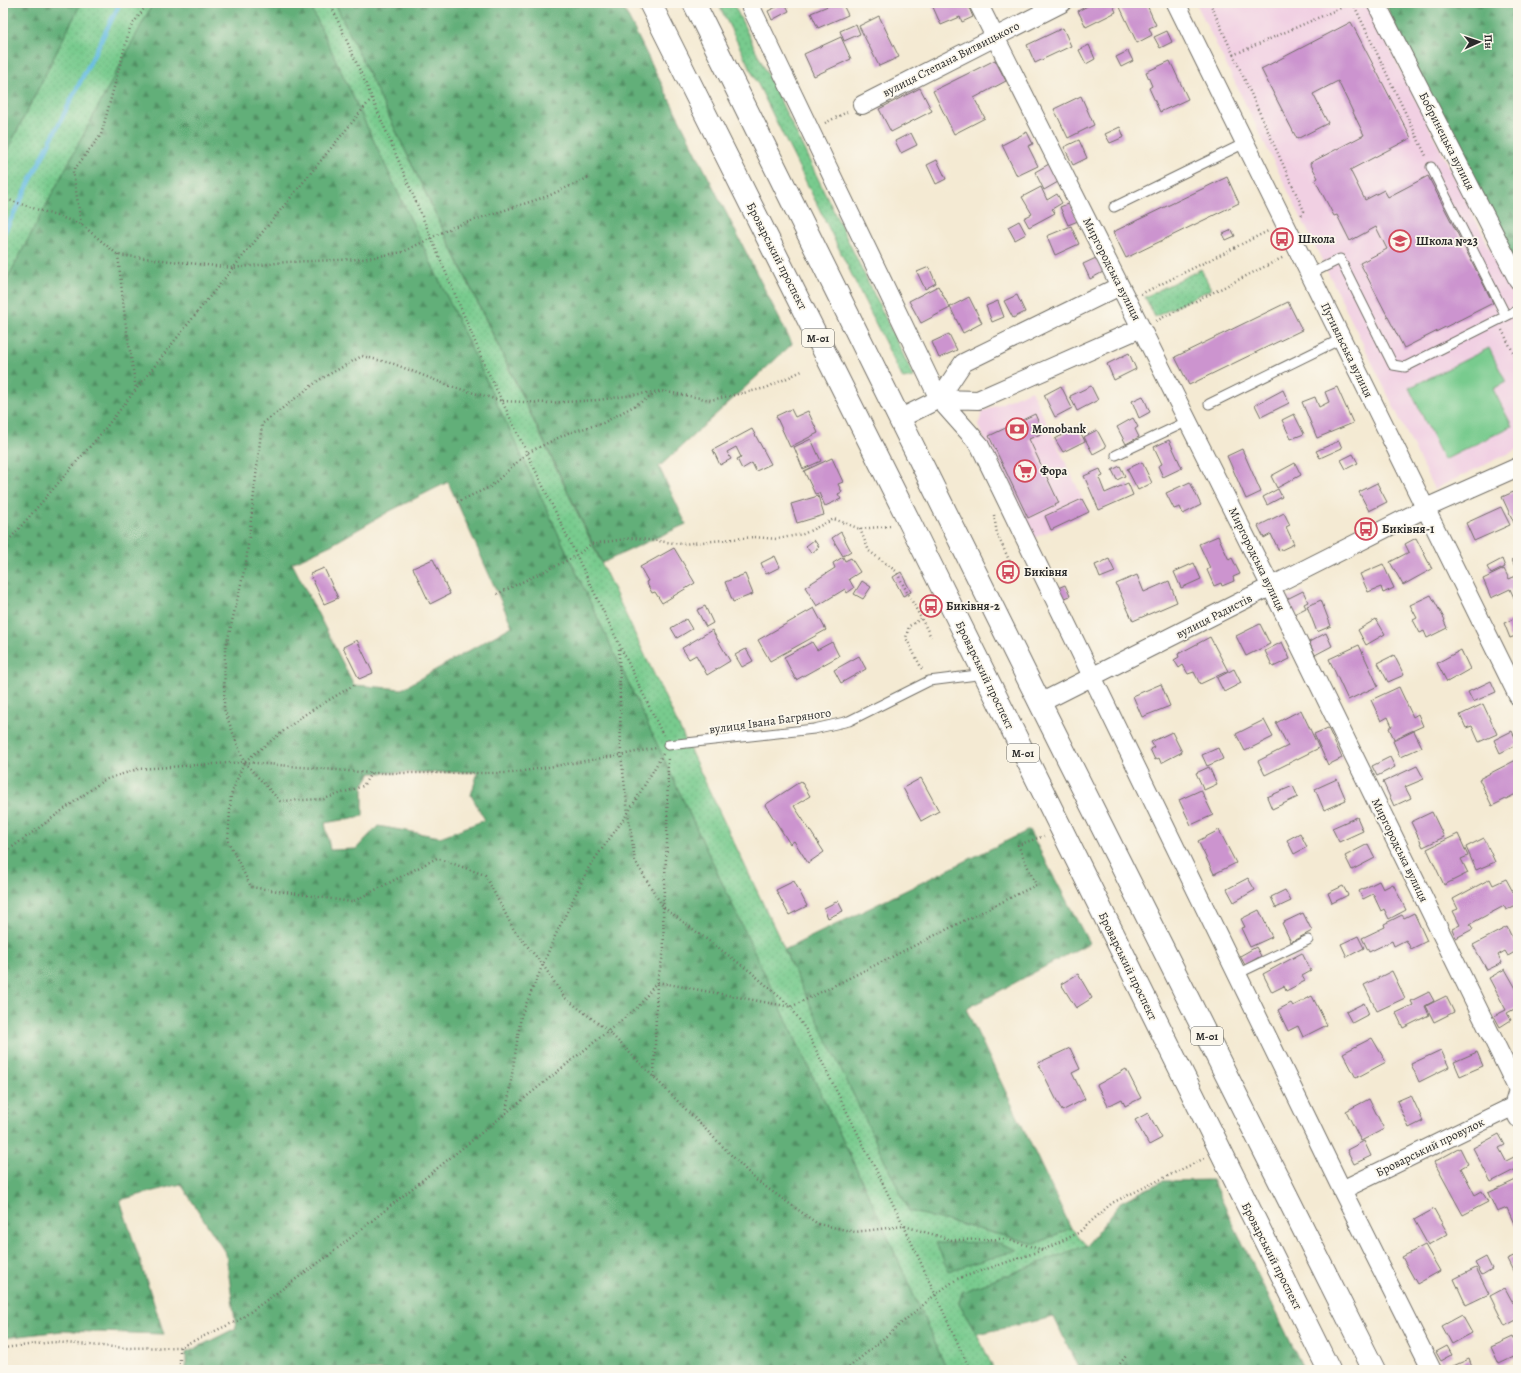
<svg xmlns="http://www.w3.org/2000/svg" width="1521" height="1373" font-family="Alegreya,serif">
	<defs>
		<pattern id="green-dots" width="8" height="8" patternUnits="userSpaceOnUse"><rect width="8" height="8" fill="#78cb8e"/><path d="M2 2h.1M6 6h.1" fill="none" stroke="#68ae7b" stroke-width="1.8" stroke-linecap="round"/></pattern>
		<pattern id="forest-firs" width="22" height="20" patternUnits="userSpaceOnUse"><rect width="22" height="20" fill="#62af79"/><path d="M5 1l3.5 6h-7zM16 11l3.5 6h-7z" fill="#518f63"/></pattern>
	</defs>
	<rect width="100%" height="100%" fill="#fbf7ec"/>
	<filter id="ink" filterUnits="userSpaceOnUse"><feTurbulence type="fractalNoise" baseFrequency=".025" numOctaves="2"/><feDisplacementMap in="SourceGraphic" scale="8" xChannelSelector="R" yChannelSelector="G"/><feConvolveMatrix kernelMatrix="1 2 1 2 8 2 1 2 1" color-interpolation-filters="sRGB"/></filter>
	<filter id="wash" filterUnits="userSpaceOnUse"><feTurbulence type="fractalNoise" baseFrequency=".012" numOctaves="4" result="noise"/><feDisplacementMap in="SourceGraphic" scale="16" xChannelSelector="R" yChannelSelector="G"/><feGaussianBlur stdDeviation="0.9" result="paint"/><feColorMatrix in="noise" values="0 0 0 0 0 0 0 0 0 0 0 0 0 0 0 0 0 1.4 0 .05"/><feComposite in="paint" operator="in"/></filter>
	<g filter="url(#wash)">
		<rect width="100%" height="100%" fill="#f4ead3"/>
		<path fill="#f1d0e3" d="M1196 3H1367L1518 304V449L1434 489Z
			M1031 390 1089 512 1032 539 978 426 982 412Z"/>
		<path fill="url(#green-dots)" stroke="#527b5c" d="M81 3H153L3 287V159Z
			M309 3H335L909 1211 1035 1244 1071 1228 1087 1245 962 1292 959 1303 977 1334 994 1370H947L877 1213Z
			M718 3H733L914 377 903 379Z
			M1201 269 1211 289 1155 317 1145 297Z"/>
		<path fill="url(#forest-firs)" stroke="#466d52" fill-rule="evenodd" d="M3 3H81L3 159Z
			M153 3H309L877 1213 947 1370H186V1353L236 1328 226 1254 181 1184 120 1200 164 1334 62 1331 3 1338V287ZM448 482 512 626 402 689 354 685 292 563 331 545 390 511ZM478 772 471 795 485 820 440 837 378 826 356 849 330 850 325 823 363 816V786L371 773Z
			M335 3H621L792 344 659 467 686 524 602 563Z
			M1386 3H1518V270L1390 16Z
			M1029 830 1089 943 966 1009 1071 1228 1035 1244 909 1211 784 950Z
			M1212 1180 1304 1370H1079L1054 1317 977 1334 959 1303 962 1292 1087 1245 1122 1201 1163 1181Z
			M996 1242 1018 1250 948 1271 936 1243Z"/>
		<path fill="#78cb8e" stroke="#527b5c" d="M1489 348 1506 382 1493 389 1512 426 1444 460 1409 388Z"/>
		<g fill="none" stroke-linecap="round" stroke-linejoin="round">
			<path stroke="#65bce2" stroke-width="4.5" d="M3 235 120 3"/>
		</g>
		<g id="blocks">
			<path fill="#cc94cf" d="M785 3 789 11 772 20 768 11Z
				M835 3H842L848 15 818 28 811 13Z
				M936 3H967L973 17 962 22 960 17 941 25 932 5Z
				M1093 3H1112L1116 12 1086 27 1078 11Z
				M1118 3H1146L1156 25 1149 28 1152 35 1137 43Z
				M879 16 899 57 879 66 859 26Z
				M1351 22 1411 138 1350 170 1365 200 1384 190 1388 197 1428 176 1493 303 1404 348 1360 263 1387 249 1376 227 1350 241 1337 215 1334 216 1315 180 1318 178 1310 163 1364 135 1338 81 1313 94 1328 123 1297 139 1261 69Z
				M856 24 860 34 844 41 840 31Z
				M1063 28 1071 46 1035 63 1027 45Z
				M1167 31 1172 42 1160 48 1154 37Z
				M841 37 851 59 814 76 804 54Z
				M1089 45 1095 59 1086 64 1079 50Z
				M1128 51 1133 61 1121 67 1116 57Z
				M995 60 1006 81 974 98 985 118 954 134 933 91Z
				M1170 61 1188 99 1160 112 1149 88 1152 86 1146 72Z
				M920 88 932 111 891 132 879 109Z
				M1081 96 1094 125 1068 138 1054 109Z
				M1120 127 1124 137 1110 143 1105 134Z
				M1027 132 1033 144 1028 146 1038 166 1017 176 1002 145Z
				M911 133 917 145 901 153 895 141Z
				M1079 140 1087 158 1073 165 1064 147Z
				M937 160 946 179 936 184 927 165Z
				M1049 164 1058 182 1044 190 1035 172Z
				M1227 177 1239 203 1126 258 1113 232Z
				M1041 187 1047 200 1057 194 1062 203 1052 209 1055 213 1029 227 1024 218 1032 214 1022 197Z
				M1070 203 1078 221 1068 225 1060 207Z
				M1019 221 1026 234 1015 240 1008 227Z
				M1071 226 1079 244 1055 255 1047 236Z
				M1232 230 1235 236 1226 240 1223 234Z
				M1096 258 1103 272 1090 279 1083 264Z
				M929 267 936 283 925 289 917 272Z
				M938 286 950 308 921 323 909 301Z
				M1017 295 1025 312 1013 318 1004 301Z
				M969 297 982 323 963 333 950 307Z
				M998 301 1004 317 992 322 986 306Z
				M1288 302 1302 330 1189 385 1175 357Z
				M949 334 957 350 939 358 932 342Z
				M1129 353 1136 369 1114 380 1107 364Z
				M1061 386 1072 408 1055 417 1044 395Z
				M1091 386 1098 400 1077 411 1070 396Z
				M1337 387 1353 423 1317 438 1302 402 1315 397 1319 407 1329 402 1325 392Z
				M1283 390 1289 403 1261 417 1255 405Z
				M1143 396 1150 412 1139 418 1132 401Z
				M791 409 795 417 808 411 818 433 790 447 776 416Z
				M1035 414 1043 433 1029 439 1059 503 1028 518 989 436Z
				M1294 414 1304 434 1291 439 1282 420Z
				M1133 418 1138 427 1135 429 1139 437 1126 444 1117 427Z
				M1077 427 1085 441 1063 452 1055 439Z
				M752 429 771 464 756 471 752 463 742 469 737 459 741 457 736 447 727 452 731 459 720 465 713 450Z
				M1097 430 1106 447 1093 454 1084 437Z
				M811 439 821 461 803 469 794 447Z
				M1169 440 1182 468 1163 477 1158 466 1162 464 1154 447Z
				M1339 441 1342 448 1320 458 1316 451Z
				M1242 449 1261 492 1246 499 1227 456Z
				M1353 454 1358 463 1346 469 1341 460Z
				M832 458 843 482 838 484 842 492 838 494 841 499 825 506 819 493 815 494 804 471Z
				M1142 462 1152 483 1138 490 1127 469Z
				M1295 463 1301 475 1277 488 1271 476Z
				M1120 466 1125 476 1117 480 1112 470Z
				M1100 469 1103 476 1099 478 1105 493 1128 483 1133 495 1099 510 1084 476Z
				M1190 482 1201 505 1183 514 1180 507 1174 509 1166 493Z
				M1377 483 1387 502 1369 511 1359 492Z
				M1278 489 1282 497 1267 505 1263 497Z
				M1518 490V524L1515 525 1502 497Z
				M818 496 824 515 797 523 791 504Z
				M1082 499 1089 512 1051 530 1045 516Z
				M1501 507 1510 525 1474 541 1466 523Z
				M1284 513 1290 525 1286 527 1294 544 1279 551 1271 534 1264 538 1258 526Z
				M841 532 851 551 843 556 832 538Z
				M1218 536 1229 560 1232 558 1240 574 1233 577 1234 581 1222 586 1221 583 1214 586 1207 570 1210 568 1199 544Z
				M1416 538 1432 569 1403 585 1390 562 1409 552 1405 544Z
				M814 540 819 547 812 553 806 546Z
				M674 548 695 583 662 603 655 592 652 593 646 582 648 581 640 567Z
				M775 556 780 567 766 574 761 563Z
				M843 557 845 561 851 558 860 572 849 579 854 588 847 593 845 589 817 606 805 587 835 568 833 563Z
				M1518 557V574L1512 560Z
				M433 559 450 594 430 604 413 568Z
				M1109 559 1115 572 1100 578 1095 565Z
				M1502 559 1505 567 1491 574 1487 567Z
				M1194 563 1201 579 1181 588 1174 572Z
				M1383 564 1394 588 1383 593 1381 587 1368 592 1360 574Z
				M324 568 338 598 324 604 310 574Z
				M1504 569 1509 579 1516 576 1518 580V601L1516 602 1510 589 1491 598 1483 579Z
				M901 572 911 592 903 596 893 577Z
				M745 574 753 594 733 602 725 582Z
				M1137 575 1144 592 1169 581 1177 602 1133 621 1116 584Z
				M862 581 871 587 863 599 854 594Z
				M1065 585 1070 596 1063 599 1058 588Z
				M1303 591 1308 602 1304 604 1306 608 1294 614 1287 599Z
				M1431 595 1445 620 1444 621 1447 628 1427 638 1424 631 1420 633 1413 620 1417 618 1410 605Z
				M1321 600 1331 626 1317 632 1307 606Z
				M705 606 713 623 706 627 697 610Z
				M814 608 826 630 770 661 758 640Z
				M1518 617V635L1510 638 1504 623Z
				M686 619 692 629 677 638 671 628Z
				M1376 619 1385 634 1366 645 1358 630Z
				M1260 624 1270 644 1246 656 1236 636Z
				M712 630 730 661 707 675 696 655 689 659 682 648Z
				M1326 633 1332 646 1315 655 1309 642Z
				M1210 637 1228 671 1200 684 1194 672 1188 674 1183 665 1179 668 1174 660 1179 657 1178 654Z
				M357 640 373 673 359 679 343 647Z
				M812 642 817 650 832 642 839 656 796 680 784 657Z
				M1282 642 1290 659 1273 667 1265 651Z
				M1359 645 1378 686 1348 700 1329 659Z
				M746 649 753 661 742 667 735 655Z
				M1461 650 1470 669 1447 682 1437 663Z
				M1394 655 1404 675 1388 682 1378 663Z
				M859 656 866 669 841 683 834 670Z
				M1234 669 1241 683 1224 692 1217 678Z
				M1491 681 1496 692 1473 702 1468 692Z
				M1161 684 1170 706 1142 717 1133 696Z
				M1399 687 1413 717 1418 714 1423 726 1394 739 1389 728 1392 726 1388 717 1381 721 1371 700Z
				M1483 704 1497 734 1479 742 1472 726 1466 728 1460 715Z
				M1301 710 1319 748 1265 775 1258 761 1288 746 1276 723Z
				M1264 720 1273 737 1245 751 1236 734Z
				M1328 728 1342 758 1328 765 1314 734Z
				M1414 731 1422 747 1400 757 1393 741Z
				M1512 731 1518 744 1500 753 1494 740Z
				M1172 732 1182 752 1161 763 1159 758 1155 760 1150 749 1154 747 1151 742Z
				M1218 748 1223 759 1207 766 1202 755Z
				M1390 757 1395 767 1377 776 1372 766Z
				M1518 759V793L1492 806 1479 779Z
				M1417 766 1424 779 1405 787 1411 798 1394 806 1383 782Z
				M1209 767 1217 784 1204 790 1196 773Z
				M921 778 939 811 921 821 903 788Z
				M1337 779 1346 800 1324 810 1315 789Z
				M801 781 810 796 794 806 824 852 808 863 794 841 790 844 765 805Z
				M1293 786 1298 797 1272 809 1267 797Z
				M1201 790 1213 815 1191 825 1179 800Z
				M1432 812 1444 837 1423 847 1411 822Z
				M1357 817 1363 831 1339 842 1332 828Z
				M1219 830 1236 863 1214 874 1198 841Z
				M1300 833 1307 847 1294 854 1287 840Z
				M1458 834 1468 856 1461 859 1468 873 1444 885 1427 849Z
				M1484 838 1495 862 1476 870 1466 847Z
				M1368 844 1375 858 1352 870 1345 856Z
				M1248 878 1255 890 1234 902 1227 889Z
				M1490 879 1493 885 1506 879 1518 901V904L1506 910 1504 906 1470 924 1473 929 1456 938 1452 929 1460 925 1453 911 1458 909 1453 899Z
				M794 881 807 906 789 915 776 890Z
				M1379 881 1383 889 1393 884 1406 910 1389 919 1384 909 1381 911 1373 894 1363 899 1359 891Z
				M1343 886 1348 895 1332 903 1328 893Z
				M1285 890 1291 901 1276 908 1271 897Z
				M838 901 843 911 828 918 824 908Z
				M1259 910 1272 937 1250 947 1241 928 1245 927 1241 919Z
				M1303 913 1312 931 1291 942 1282 923Z
				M1414 913 1427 941 1411 949 1406 940 1394 946 1392 941 1369 952 1362 938 1385 927 1384 924 1402 915 1404 918Z
				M1507 927 1518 950 1508 956 1505 951 1498 955 1502 963 1487 970 1473 945Z
				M1358 936 1364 948 1347 957 1341 944Z
				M1256 947 1261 956 1245 965 1240 956Z
				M1302 953 1311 971 1302 976 1305 981 1286 991 1284 986 1272 992 1263 974Z
				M1505 969 1518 992V1007L1507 1013 1511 1020 1500 1027 1494 1016 1506 1010 1489 978Z
				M1392 971 1405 998 1377 1011 1364 985Z
				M1078 974 1092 998 1076 1008 1061 984Z
				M1429 992 1434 1001 1425 1006 1429 1015 1403 1028 1396 1013 1413 1005 1411 1001Z
				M1312 996 1327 1025 1303 1037 1298 1026 1288 1031 1278 1010 1291 1003 1293 1006Z
				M1446 996 1454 1012 1434 1022 1426 1006Z
				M1364 1003 1369 1014 1352 1023 1346 1012Z
				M1372 1038 1386 1062 1356 1078 1343 1053Z
				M1070 1048 1080 1069 1072 1073 1085 1099 1062 1111 1038 1063Z
				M1441 1050 1449 1067 1419 1082 1411 1064Z
				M1477 1052 1483 1066 1460 1076 1454 1062Z
				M1126 1069 1141 1098 1125 1106 1122 1099 1108 1106 1097 1085Z
				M1411 1095 1423 1121 1409 1128 1397 1101Z
				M1369 1099 1384 1129 1361 1141 1346 1111Z
				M1148 1113 1162 1138 1149 1145 1135 1120Z
				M1499 1134 1505 1145 1499 1148 1506 1161 1514 1157 1518 1164V1168L1491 1182 1473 1148Z
				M1364 1141 1371 1156 1354 1164 1347 1150Z
				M1460 1148 1468 1164 1461 1168 1475 1195 1482 1191 1488 1202 1463 1215 1434 1162Z
				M1518 1179V1225L1515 1226 1507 1208 1497 1212 1488 1193Z
				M1434 1209 1448 1234 1428 1245 1414 1220Z
				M1425 1245 1440 1271 1417 1284 1402 1257Z
				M1518 1254V1281L1507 1259Z
				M1486 1257 1492 1269 1482 1275 1475 1263Z
				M1476 1268 1489 1294 1466 1305 1454 1279Z
				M1505 1288 1518 1312V1319L1505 1326 1490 1296Z
				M1462 1315 1472 1333 1452 1344 1442 1326Z
				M1513 1337 1518 1347V1355L1499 1364 1491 1347Z
				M1447 1346 1452 1355 1441 1361 1436 1352Z
				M1469 1359 1473 1370H1452L1451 1367Z"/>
		</g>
	</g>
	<g filter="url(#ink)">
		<use href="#blocks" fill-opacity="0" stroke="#716e66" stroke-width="1"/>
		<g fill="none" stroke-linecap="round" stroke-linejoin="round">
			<g stroke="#716e66" stroke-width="11">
				<path id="service" d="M1431 167 1506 316
					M1114 207 1245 143
					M1310 274 1340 259 1393 365 1405 367 1518 310
					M1209 404 1341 339
					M1116 455 1188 421
					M668 745 814 729 849 721 929 681 985 674
					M1237 974 1308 940"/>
			</g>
			<g stroke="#716e66" stroke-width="20">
				<path id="minor" d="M749 3 939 399 979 444 1342 1190 1432 1370
					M978 3 1271 587 1518 1090 1513 1107 1518 1118
					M1176 3 1518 696
					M1376 3 1518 280
					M862 105 1062 3
					M939 399 963 363 1120 286
					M899 419 939 399 978 400 1141 328
					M1040 703 1426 508 1518 467
					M1342 1190 1518 1104"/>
			</g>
			<g stroke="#716e66" stroke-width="24">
				<path id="trunk" d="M650 3 911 525 1329 1370
					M694 3 1040 703 1374 1370"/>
			</g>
			<path stroke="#716e66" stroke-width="2.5" stroke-dasharray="1 3" stroke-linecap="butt" d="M330 3 372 98 487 370 663 735
				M1210 3 1304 211 1300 217
				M1353 3 1426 156
				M1233 55 1352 3
				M825 123 847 112
				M3 198 81 224 118 255 233 268 286 262 362 259 403 252 453 227 548 196 590 177
				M81 224 73 171 101 135 130 28 148 3
				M118 255 125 319 136 389
				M1141 294 1270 230
				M1156 321 1284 257
				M1502 330 1518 362
				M457 502 490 487 527 453 568 433 603 423 661 391 711 400 766 388 802 371
				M994 515 997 534 1010 562 1021 569
				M860 529 869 551 896 571 931 637
				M3 547 99 436 207 300 372 98
				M497 594 576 556 591 544 633 538 682 544 754 537 777 539 803 534 834 519 860 529 890 526
				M921 619 909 626 906 638 923 671
				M354 685 304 715 244 762 231 795 228 841 251 887 352 902 437 858 485 875 514 930 543 965 564 997 608 1031 756 1180 818 1224 855 1232 904 1226 952 1240 1005 1239 1043 1250
				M663 754 628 813 635 861 663 907 751 972 791 1007 806 1030 904 1226 970 1370
				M371 773 363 786 324 799 280 801 244 762 224 709 225 651 246 563 262 424 319 380 362 356 394 364 450 386 502 401 548 403 598 400 661 391
				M3 854 104 780 138 769 244 762 371 773H512L621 755 656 748
				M3 863 4 854
				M3 1077 7 1110 3 1216
				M654 1077 657 982 791 1007 1036 885 1018 845 1044 836
				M506 1113 521 1016 555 936 589 867 628 813 621 755 619 648
				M180 1347V1370
				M3 1348 54 1342 126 1348 180 1347 239 1320 328 1256 638 1007 657 982 664 951 663 907 667 843 668 756
				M846 1370 936 1294 957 1279 1043 1250 1078 1233 1112 1203 1205 1158
				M1115 1370 1126 1356"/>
			<use href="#service" stroke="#fff" stroke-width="9"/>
			<use href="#minor" stroke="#fff" stroke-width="18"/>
			<use href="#trunk" stroke="#fff" stroke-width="22"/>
		</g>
	</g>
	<defs>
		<g id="bus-ring" transform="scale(1.15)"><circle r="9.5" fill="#fbf7ec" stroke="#d1495b" stroke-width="1.5"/><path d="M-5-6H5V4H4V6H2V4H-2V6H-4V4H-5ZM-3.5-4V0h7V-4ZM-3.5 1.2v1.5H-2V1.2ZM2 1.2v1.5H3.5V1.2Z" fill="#d1495b"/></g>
		<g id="school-ring" transform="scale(1.15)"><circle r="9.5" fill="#fbf7ec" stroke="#d1495b" stroke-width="1.5"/><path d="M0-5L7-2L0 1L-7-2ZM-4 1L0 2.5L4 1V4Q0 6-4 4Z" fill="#d1495b"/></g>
		<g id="bank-ring" transform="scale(1.15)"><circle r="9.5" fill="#fbf7ec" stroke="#d1495b" stroke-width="1.5"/><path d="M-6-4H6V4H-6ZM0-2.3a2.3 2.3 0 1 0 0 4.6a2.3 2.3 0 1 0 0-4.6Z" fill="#d1495b"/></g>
		<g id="supermarket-ring" transform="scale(1.15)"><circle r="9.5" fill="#fbf7ec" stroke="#d1495b" stroke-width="1.5"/><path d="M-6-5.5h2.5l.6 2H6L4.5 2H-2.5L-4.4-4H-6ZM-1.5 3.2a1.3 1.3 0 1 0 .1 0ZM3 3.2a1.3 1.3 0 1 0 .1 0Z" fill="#d1495b"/></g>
	</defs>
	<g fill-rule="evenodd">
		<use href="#bus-ring" x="1282" y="239"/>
		<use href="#school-ring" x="1400" y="241"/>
		<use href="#bank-ring" x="1017" y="429"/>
		<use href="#supermarket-ring" x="1025" y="471"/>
		<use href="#bus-ring" x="1366" y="529"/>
		<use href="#bus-ring" x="1008" y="572"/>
		<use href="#bus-ring" x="931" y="606"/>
	</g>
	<g text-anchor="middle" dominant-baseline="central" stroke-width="3.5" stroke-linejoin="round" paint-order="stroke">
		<g fill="#fbf7ec" stroke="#696865" stroke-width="1">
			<rect x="802" y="329" width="32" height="18" rx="3"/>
			<rect x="1007" y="744" width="32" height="18" rx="3"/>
			<rect x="1191" y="1027" width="32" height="18" rx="3"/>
		</g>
		<g font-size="11" font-weight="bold" fill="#2b2b2b">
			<text x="818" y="338">М-01</text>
			<text x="1023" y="753">М-01</text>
			<text x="1207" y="1036">М-01</text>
		</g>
		<g font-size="12" fill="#2b2b2b" stroke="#fbf7ec">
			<text transform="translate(951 59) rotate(-27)">вулиця Степана Витвицького</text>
			<text transform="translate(1447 141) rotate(63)">Бобринецька вулиця</text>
			<text transform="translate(777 256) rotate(63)">Броварський проспект</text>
			<text transform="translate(1112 269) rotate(63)">Миргородська вулиця</text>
			<text transform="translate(1347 350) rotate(64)">Путивльська вулиця</text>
			<text transform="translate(1257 559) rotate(64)">Миргородська вулиця</text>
			<text transform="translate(1214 616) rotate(-27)">вулиця Радистів</text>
			<text transform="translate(985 675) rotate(64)">Броварський проспект</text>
			<text transform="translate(770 721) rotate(-8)">вулиця Івана Багряного</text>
			<text transform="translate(1400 850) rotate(64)">Миргородська вулиця</text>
			<text transform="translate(1128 966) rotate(64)">Броварський проспект</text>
			<text transform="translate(1430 1147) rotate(-26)">Броварський провулок</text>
			<text transform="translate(1272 1256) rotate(63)">Броварський проспект</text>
		</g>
		<g font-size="12" font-weight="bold" fill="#2b2b2b" stroke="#fbf7ec" text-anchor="start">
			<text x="1298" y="239">Школа</text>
			<text x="1416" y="241">Школа №23</text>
			<text x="1032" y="429">Monobank</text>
			<text x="1040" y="471">Фора</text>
			<text x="1382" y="529">Бикiвня-1</text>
			<text x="1024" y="572">Бикiвня</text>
			<text x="946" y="606">Бикiвня-2</text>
		</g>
	</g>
	<rect width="1521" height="1373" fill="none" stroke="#fbf7ec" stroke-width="16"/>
	<g transform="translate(1479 42) rotate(87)" stroke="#fbf7ec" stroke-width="3" paint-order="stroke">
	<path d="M0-3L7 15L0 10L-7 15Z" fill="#2b2b2b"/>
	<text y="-6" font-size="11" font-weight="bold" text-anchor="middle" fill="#2b2b2b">Пн</text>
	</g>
</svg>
